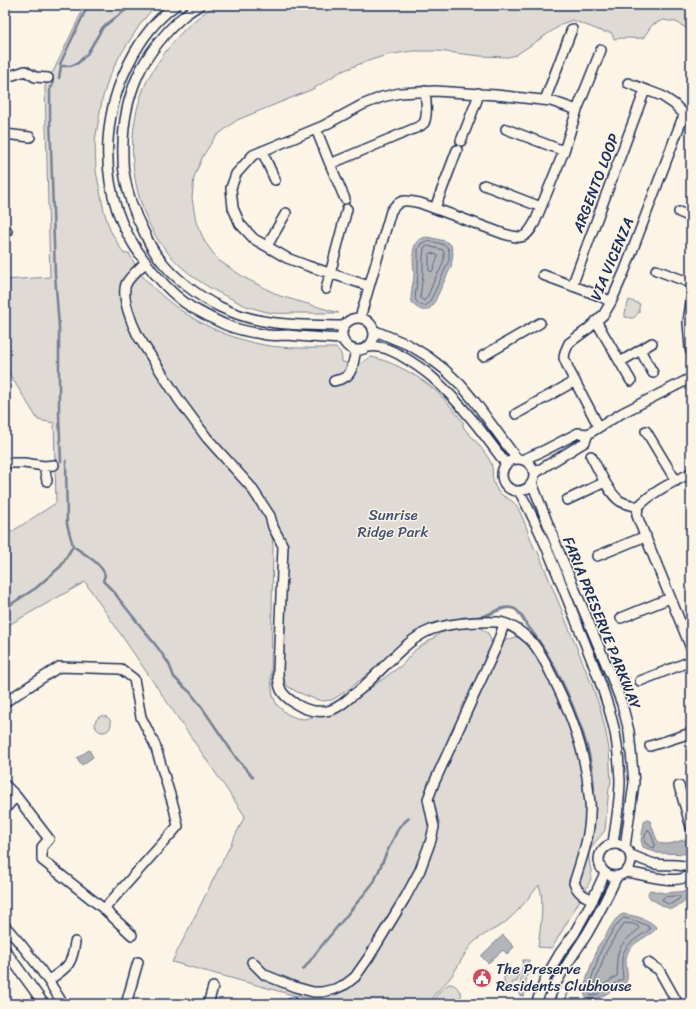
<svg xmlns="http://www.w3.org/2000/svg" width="696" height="1009" font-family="Sriracha,sans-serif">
	<rect width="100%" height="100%" fill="#fcf5e5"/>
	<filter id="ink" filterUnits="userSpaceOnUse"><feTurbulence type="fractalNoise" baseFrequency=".025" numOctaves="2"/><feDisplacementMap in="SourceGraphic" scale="8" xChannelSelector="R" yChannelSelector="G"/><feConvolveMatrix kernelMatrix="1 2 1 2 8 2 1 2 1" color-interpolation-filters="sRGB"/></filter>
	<g filter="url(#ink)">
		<path fill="#dfdbd4" stroke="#7d8599" d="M85 5H156L141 23 119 57 109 77 102 100 95 141 96 171 104 211 110 230 124 254 129 253 136 267 125 281 130 328 250 491 265 511 271 527 273 546 271 680 273 696 277 705 287 714 296 718 304 719 333 712 354 700 402 665 415 650 432 639 440 633 454 629 479 627 488 633 491 640 492 648 501 644 507 640 516 637 522 638 536 651 560 697 579 750 588 807 585 832 573 890 575 895 580 900 552 948 538 947C540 931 545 899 539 885 529 897 520 910 508 920 498 929 483 933 472 944 464 953 458 968 450 978 443 987 433 992 430 1004H326L172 962 245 816 85 582 5 627V536L56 503 54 423 38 420 9 373 5 371V280L50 277 45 87 48 78 54 70Z
			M215 5H691V31L676 22 663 20 652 25 643 38C633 39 624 37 614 39L611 32H604L572 20 564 23 516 55 508 57 480 56 438 51H413L387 55 362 63 340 72 313 89 237 120 215 137 203 156 194 177 192 198 196 222 205 242 218 260 245 278 280 296 339 313C324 313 309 313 294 313 287 313 280 314 273 313 265 312 257 309 249 307 243 305 236 301 230 298 200 285 172 263 155 235 129 190 125 130 146 83 154 66 171 43 185 29 194 20 205 12 215 5Z
			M139 272C170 310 216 336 264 345 287 349 311 348 335 348 341 350 342 356 342 362L358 365 371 357C393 361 425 379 441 396 449 404 456 413 463 422V425L464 428C472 437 486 452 491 463 494 471 490 479 497 490 501 497 511 498 516 505 523 516 529 535 534 548L538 552 592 685 600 708 605 728 609 749 611 783 609 788 605 830C600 838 591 844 589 854 588 862 592 869 591 876 591 881 587 886 585 891L582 890 578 883 591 841 585 749 575 716 562 685 519 615C519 614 515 610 515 610 507 605 492 615 484 618L408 641 348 690 332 700 323 701 315 699 297 692 287 686 284 680 282 669 285 623 286 543 167 376 136 327 128 291 133 278Z
			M629 300 640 304 639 307V312C637 314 635 318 632 318 629 318 628 317 625 317V313Z
			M95 724a8 8 0 1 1 16 0a8 8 0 1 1-16 0Z
			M523 960H529L524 996 519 995Z
			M512 969 519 973 517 982H513L511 987 504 985V977Z
			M449 984C457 984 458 990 462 995 455 1006 445 1004 433 1004 435 995 442 988 449 984Z"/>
		<path fill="#b2b4b8" stroke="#767f94" d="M427 237 445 241 451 245 453 253 451 267 433 305C430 309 427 311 422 310 419 309 414 306 412 303 410 298 412 292 412 287 413 283 414 279 414 274 414 266 411 251 416 243 418 239 423 238 427 237Z
			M89 750 93 757 82 765 77 758Z
			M645 820H647L650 821 656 838 659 843C672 847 680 838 691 840V854L657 853 643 847 641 840 644 823Z
			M650 890 664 893 691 891V897C688 899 673 909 672 909 667 909 655 901 651 899 648 896 647 893 650 890Z
			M623 914C635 916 648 918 657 928L656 929C645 940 625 943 626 963 626 969 629 976 626 982 619 986 597 1001 590 1000 577 998 591 967 593 960 595 956 596 952 597 948 599 944 603 940 606 935 610 928 615 917 623 914Z
			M503 935 514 947 507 954 503 950 488 963 481 956Z"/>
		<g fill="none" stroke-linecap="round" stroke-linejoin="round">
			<path stroke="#576482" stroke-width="1" d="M427 241C433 242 444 243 448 248 450 251 449 257 449 260 447 265 430 304 427 305 422 308 416 303 415 298L418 274V249L421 244Z
				M428 246 443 250C444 253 444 253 444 256 444 265 438 273 434 281 431 287 429 296 424 301L420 298 423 274V257L424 248Z
				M431 253 437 255 438 256 433 270 431 272 429 270V255Z
				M648 830 650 831 655 845 654 848 651 847 645 843C644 839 645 833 648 830Z
				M678 896 680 897 679 899 671 904H668L662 900 664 897Z
				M624 918C633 920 641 922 649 927L650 929C639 938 623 943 622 960 621 966 623 973 623 979L596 995 591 996 589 992V986L601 950 613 930 622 919Z
				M625 923 633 924 638 926 639 929C628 938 616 946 617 963 617 967 618 971 617 976L597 989H595L594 987 595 982 606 952 617 933Z"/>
			<path stroke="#767f94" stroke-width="2.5" d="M60 64 88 5
				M59 78 61 66H70L78 63 87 54 103 27 131 6
				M53 80 52 87H50V116L55 274 59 327
				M59 328V414L61 461
				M73 546C83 553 102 564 105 575L103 581 115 593 119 599 158 648 169 664 174 677 182 685 190 692 201 706 237 759 253 777
				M5 608 36 588 61 566 73 546 67 524 66 461
				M462 618C469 618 476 618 483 616 494 613 503 604 515 609 521 612 524 621 528 626 549 653 565 685 577 717 583 732 588 748 591 764 593 772 593 781 594 789
				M303 970 319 949 374 882 386 854 399 827 409 818
				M564 1004 569 988"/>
			<g stroke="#1b2f5e" stroke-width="12">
				<path id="minor" d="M176 5C156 19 140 41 129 63 106 108 101 162 117 210 123 228 133 245 144 260 156 277 174 296 191 307 202 313 214 320 226 325 238 330 254 333 267 335 274 336 281 335 288 335 306 337 324 338 342 339
					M200 5C195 8 189 12 185 15 167 30 148 53 138 75 127 100 122 129 123 157 123 162 123 167 124 172 127 193 134 213 144 232 148 241 153 251 159 258 173 277 199 297 220 307 261 327 300 325 344 326
					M5 76H10L25 71 35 77 48 78
					M628 83 662 96 674 104 685 115
					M545 100 572 29
					M316 129 330 164 345 199
					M506 129 564 151
					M5 134 30 137
					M461 141 477 100 478 93
					M262 151 275 180
					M330 164 418 127C421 126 422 125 424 123 428 116 426 99 425 91
					M484 185 541 207
					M435 208 457 150
					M679 212 691 217
					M5 230 7 231
					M267 246 286 213
					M146 262C140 268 130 276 126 284 121 297 132 324 138 336L179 400 207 438 251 487 270 516 273 527 283 546 278 670C278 688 280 694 296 704 307 711 319 713 331 710 340 707 347 700 353 695 358 691 363 688 367 683 385 667 402 645 424 633 442 623 477 621 498 622 510 623 520 631 529 639 536 645 546 663 550 672 570 710 586 752 589 795 590 801 591 807 590 813 590 837 581 861 574 883 578 893 584 896 593 900
					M656 270 691 283
					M543 275 600 296 611 302
					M369 286 308 266 287 258 254 239 240 224 233 208 231 188 236 174 253 155 323 126 362 105 382 97 400 93 435 91 496 95 551 101 577 110
					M572 286 645 90
					M326 289 347 209
					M691 302 688 322 690 348 691 352
					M360 318 391 211C400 198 406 200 420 203L504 234C522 239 525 240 535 222L564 151 577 110 601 50
					M342 334a16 16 0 1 1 32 0a16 16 0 1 1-32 0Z
					M596 321 631 381
					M373 330 409 345 427 356 444 369 461 385 475 402 517 459
					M368 347C371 347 375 346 378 347 385 347 394 352 400 355 412 362 423 369 433 378 461 403 484 434 506 464
					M640 350 653 373
					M483 356 540 323
					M620 362 652 343
					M334 381C338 380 343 379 347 376 353 371 354 358 356 350
					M516 414 575 381
					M599 427 569 370 564 358 565 352 569 343 588 329 604 314 611 302 625 270 681 122 685 115 691 111
					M646 431 676 481
					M591 456C598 468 608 493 620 501 625 504 632 505 638 507
					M524 459 543 451 578 433 588 434 622 413 691 378
					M502 475a16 16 0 1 1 32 0a16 16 0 1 1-32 0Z
					M5 463H24L44 466 54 465
					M44 466 47 481
					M691 473C673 482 652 492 638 507L637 515 639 521 691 648
					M534 474 544 467 585 442 588 434
					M532 483 557 547 612 678 622 704 629 731 634 783 625 847
					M519 491C540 528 555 568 571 608 586 647 604 686 614 728 618 745 619 763 620 780 620 801 616 822 613 843
					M567 500 605 482
					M597 556 646 536
					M621 618 670 598
					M640 681 691 661
					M5 702 59 667 121 669 134 679 141 717 155 745 174 808 178 826 104 909
					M650 746 691 733
					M5 785 16 796 49 839 42 847V860L104 909 132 935
					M679 786 691 827
					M5 809 16 796
					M599 860a16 16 0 1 1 32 0a16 16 0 1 1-32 0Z
					M631 855C639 858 647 862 655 864 667 866 680 863 691 868
					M625 872C645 874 673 886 691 875
					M5 926C28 951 46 975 63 1004
					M5 950 44 1004
					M252 962 265 975 295 987 313 992H322L335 989 346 984 355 977 369 957 405 898 420 870 431 840 434 827 428 799 434 783 497 645 504 624
					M648 963 659 970 678 1004
					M49 980C68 967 72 965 75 942
					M126 1004 138 962
					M208 1004 213 987
					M293 1004V1002
					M536 1004 546 977 560 953 574 934 591 903 605 873
					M547 1004C556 978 573 956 587 934 598 915 608 896 617 876"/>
			</g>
			<use href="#minor" stroke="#fcf5e5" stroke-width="9"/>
		</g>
	</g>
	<defs>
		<g id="civic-disc" transform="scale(1)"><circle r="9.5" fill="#d1495b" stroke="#fcf5e5"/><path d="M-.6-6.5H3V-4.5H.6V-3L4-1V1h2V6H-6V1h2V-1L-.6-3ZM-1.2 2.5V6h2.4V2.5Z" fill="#fff"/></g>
	</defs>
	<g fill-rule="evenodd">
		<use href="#civic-disc" x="482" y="978"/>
	</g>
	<g text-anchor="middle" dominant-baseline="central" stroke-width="3" stroke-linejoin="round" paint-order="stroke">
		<g font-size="15" fill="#1b2f5e" stroke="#fcf5e5">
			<text transform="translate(596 183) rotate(-69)">ARGENTO LOOP</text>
			<text transform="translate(612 259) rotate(-67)">VIA VICENZA</text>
			<text transform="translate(602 623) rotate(68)">FARIA PRESERVE PARKWAY</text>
		</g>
		<g font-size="15" fill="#425176" stroke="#fcf5e5">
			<text x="393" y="515">Sunrise<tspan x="393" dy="17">Ridge Park</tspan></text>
		</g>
		<g font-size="15" fill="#1b2f5e" stroke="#fcf5e5" text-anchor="start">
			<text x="496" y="969">The Preserve<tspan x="496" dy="17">Residents Clubhouse</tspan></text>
		</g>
	</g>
	<rect width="696" height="1009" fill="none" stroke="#fcf5e5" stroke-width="20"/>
	<rect x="10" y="10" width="676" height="989" fill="none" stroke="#1b2f5e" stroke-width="1.5" filter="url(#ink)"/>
</svg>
